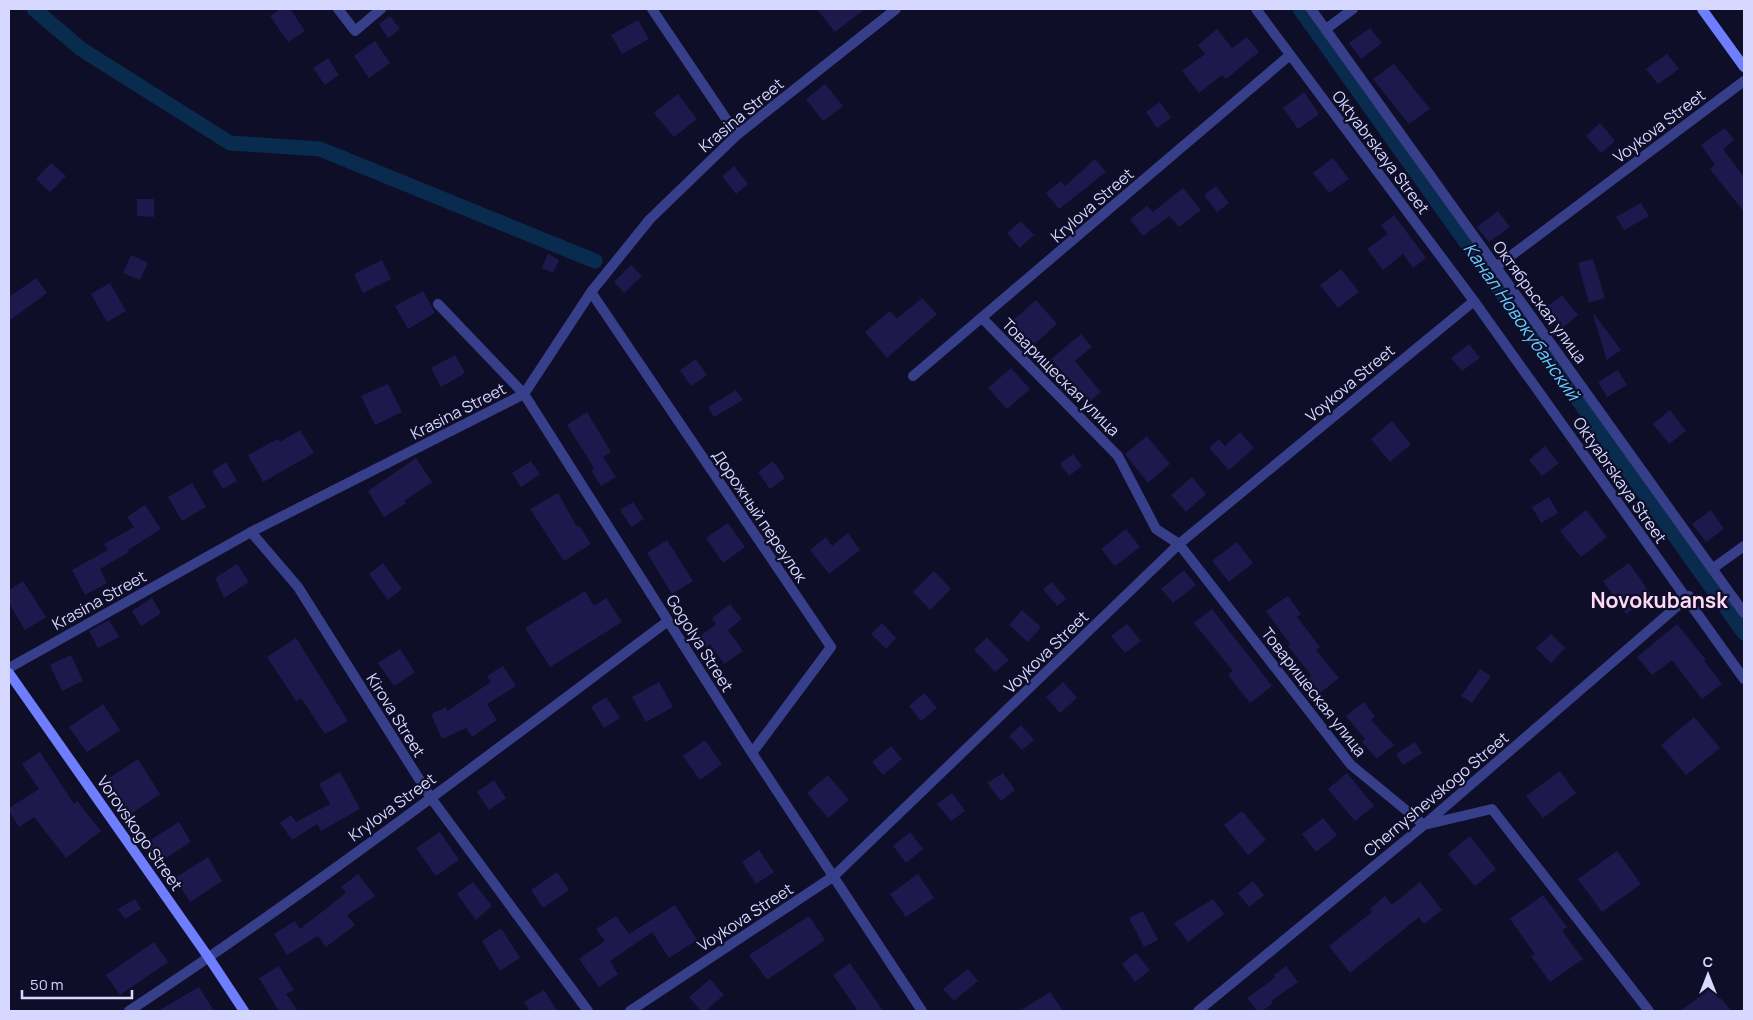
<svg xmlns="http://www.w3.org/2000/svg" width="1753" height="1020" font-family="Manrope,sans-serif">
	<rect width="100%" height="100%" fill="#0f0e29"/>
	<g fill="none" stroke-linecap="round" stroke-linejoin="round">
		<path stroke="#092b4e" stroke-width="15" d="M34 9 81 49 230 143 320 149 595 261
			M1300 9 1744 633"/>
	</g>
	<path fill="#1d194c" d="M281 9H290L305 31 288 42 270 16Z
		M817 9H865L835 32Z
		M390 16 400 29 388 38 379 24Z
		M638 20 649 39 622 54 611 35Z
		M1370 28 1382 43 1361 59 1349 43Z
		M1217 29 1232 48 1247 37 1259 52 1226 79 1222 75 1199 93 1182 71 1205 54 1198 45Z
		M375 41 390 63 369 78 354 56Z
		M1667 54 1679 69 1658 84 1646 69Z
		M328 58 339 75 325 85 313 68Z
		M1394 64 1430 109 1409 124 1373 79Z
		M825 84 843 106 823 121 806 99Z
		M1304 92 1319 114 1298 129 1283 108Z
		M678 94 697 119 674 137 654 113Z
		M1160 102 1171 118 1157 128 1146 112Z
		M1600 123 1615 141 1601 153 1586 136Z
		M1725 128 1734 140 1723 149 1744 177V212L1710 169 1715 165 1701 145Z
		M1333 158 1349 179 1329 193 1313 173Z
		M1095 159 1106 172 1059 209 1046 193 1061 181 1065 186Z
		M51 163 66 176 50 192 36 179Z
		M734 166 748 184 736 194 722 176Z
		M1216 186 1229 203 1217 212 1204 195Z
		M1183 188 1201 210 1179 227 1169 216 1143 236 1130 219 1147 206 1153 212Z
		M137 199H154V217L137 216Z
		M1641 203 1649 216 1624 230 1616 217Z
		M1498 211 1510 227 1489 242 1477 227Z
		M1394 215 1426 258 1413 268 1403 254 1383 270 1367 249 1388 234 1381 225Z
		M1021 221 1034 235 1020 248 1007 233Z
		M548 254 559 260 553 273 542 268Z
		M131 255 148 263 140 280 123 273Z
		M1593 259 1605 298 1589 303 1578 263Z
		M382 260 391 279 363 293 354 274Z
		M631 265 642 276 624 293 614 282Z
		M1341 269 1359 292 1338 308 1320 285Z
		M36 278 47 293 9 321V297Z
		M110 283 126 311 107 322 91 294Z
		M423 291 435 313 408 329 395 306Z
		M1562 295 1578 315 1561 329 1545 308Z
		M922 298 937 314 887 358 865 332 890 311 897 319Z
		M1036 300 1057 324 1031 347 1010 323Z
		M1594 314 1621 350 1607 360 1593 315Z
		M1081 334 1092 347 1075 361 1101 392 1086 404 1071 385 1073 384 1051 359Z
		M1469 344 1480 358 1462 371 1451 358Z
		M455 355 465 373 441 387 431 368Z
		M696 359 707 375 691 386 680 370Z
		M1011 368 1030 389 1007 409 988 388Z
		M1618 370 1627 385 1607 397 1598 382Z
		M388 384 402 412 375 425 361 396Z
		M736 390 743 400 714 417 708 407Z
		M1670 410 1686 431 1669 444 1653 424Z
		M587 412 611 452 603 457 616 477 601 486 591 470 594 468 567 425Z
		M1392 421 1411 444 1390 462 1371 439Z
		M300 430 314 453 263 482 248 455 278 439 280 442Z
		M1240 432 1254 448 1229 470 1209 448 1219 439 1225 446Z
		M1147 436 1170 464 1148 483 1125 454Z
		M1545 446 1559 463 1542 476 1529 460Z
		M1073 454 1082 466 1069 476 1060 464Z
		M416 458 432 482 404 501 406 503 384 517 368 491Z
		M531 461 540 474 521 487 512 473Z
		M773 461 785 478 770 489 758 472Z
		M226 462 237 481 223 489 212 471Z
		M1192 477 1206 494 1186 512 1171 495Z
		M192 483 206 507 182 521 168 497Z
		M558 493 577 527 579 525 591 544 564 561 530 509Z
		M1549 497 1558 513 1541 523 1532 507Z
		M633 502 644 519 631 527 620 510Z
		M145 505 161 529 128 550 129 552 100 569 107 583 85 595 72 570 108 550 104 544 134 527 127 517Z
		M1586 510 1607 537 1581 557 1560 531Z
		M1711 510 1724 529 1706 542 1692 524Z
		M728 523 745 547 723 563 706 538Z
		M1126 529 1140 547 1115 566 1101 549Z
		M848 533 860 550 829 574 810 550 826 537 832 546Z
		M667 540 693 581 672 594 647 553Z
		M1237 542 1253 563 1229 582 1212 561Z
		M383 563 402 589 388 600 369 574Z
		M1629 563 1652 596 1626 614 1603 581Z
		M237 564 249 582 224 598 215 578Z
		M1184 570 1196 585 1173 603 1161 589Z
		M934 571 951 589 930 610 913 592Z
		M23 581 46 617 25 630 9 603V590Z
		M1052 582 1066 599 1057 606 1043 589Z
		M585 591 594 606 606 598 622 622 550 667 525 628Z
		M1288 596 1301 614 1297 617 1320 647 1316 650 1339 678 1320 693 1308 678 1311 675 1288 646 1290 644 1266 611Z
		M152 598 161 613 141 626 132 611Z
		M730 604 742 619 728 630 743 651 724 664 710 644 706 647 699 637 716 624 712 618Z
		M1212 609 1272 686 1250 703 1228 675 1233 671 1194 623Z
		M1022 610 1041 627 1028 642 1009 625Z
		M109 620 119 637 98 648 89 631Z
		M882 623 896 638 886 649 871 634Z
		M1127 624 1141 641 1125 653 1111 636Z
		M1677 624 1706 660 1704 661 1722 684 1702 699 1672 660 1652 675 1637 657Z
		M1551 634 1565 648 1551 663 1536 648Z
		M987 637 1009 660 995 672 974 650Z
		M296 638 348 721 325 734 301 698 296 701 267 657Z
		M400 649 415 672 394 686 378 663Z
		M71 655 83 681 62 691 50 665Z
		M503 666 516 686 487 704 497 720 472 737 466 728 442 739 431 714 446 707 447 711 491 682 487 676Z
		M1480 669 1491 676 1472 703 1461 696Z
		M659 682 673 707 646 722 632 697Z
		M1063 682 1077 698 1060 713 1046 697Z
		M924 693 937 708 921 721 909 706Z
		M606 697 620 718 604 728 591 707Z
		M1364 702 1375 716 1371 720 1394 745 1377 759 1362 742 1365 739 1346 716Z
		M103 704 120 730 87 752 69 727Z
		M1694 717 1720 748 1686 775 1661 745Z
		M1021 725 1034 740 1022 750 1009 736Z
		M705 740 722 764 700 780 683 756Z
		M1415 742 1422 753 1403 765 1396 754Z
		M891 746 902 759 883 775 872 762Z
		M40 752 74 804 77 801 101 831 66 858 34 817 19 827 9 811V808L39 789 22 764Z
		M138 759 160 794 128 816 103 782Z
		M1560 771 1576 793 1543 818 1526 796Z
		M340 772 360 809 321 831 317 824 292 840 280 823 291 815 296 822 330 804 319 784Z
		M1003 773 1015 790 1001 801 987 783Z
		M1347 773 1374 806 1355 821 1328 789Z
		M828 775 849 800 828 818 807 793Z
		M494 780 506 798 489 810 477 792Z
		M952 793 965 811 951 821 937 804Z
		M1242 811 1266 840 1248 855 1224 825Z
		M1323 818 1337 835 1316 852 1302 834Z
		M179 822 191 842 158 863 144 844Z
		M440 832 459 860 436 876 416 848Z
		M910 832 923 849 906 863 893 846Z
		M1470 836 1496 869 1475 886 1448 854Z
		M759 850 774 872 756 884 742 862Z
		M1617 851 1641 884 1602 912 1578 879Z
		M208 857 222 881 190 902 175 878Z
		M557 872 569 890 543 908 531 890Z
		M358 874 375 896 347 915 355 925 326 947 318 936 287 955 274 934 295 921 300 929 346 893 341 887Z
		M918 874 934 898 906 917 890 894Z
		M1253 881 1264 895 1249 907 1238 893Z
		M473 882 492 906 476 920 457 894Z
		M1420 882 1442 910 1424 924 1419 917 1350 973 1329 946 1372 912 1370 909 1385 896 1392 905Z
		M1543 895 1567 927 1562 931 1583 959 1550 982 1531 956 1535 954 1510 919Z
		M135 899 141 909 125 919 118 909Z
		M1213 899 1224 914 1188 942 1174 923Z
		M675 905 697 940 669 958 652 932 610 961 618 974 599 987 579 959 605 941 596 929 616 916 629 934Z
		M1143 911 1158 940 1144 947 1129 918Z
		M809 916 825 940 767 980 749 955Z
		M501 928 520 958 500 971 482 941Z
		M154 942 168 962 120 995 106 975Z
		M1136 953 1150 970 1135 982 1122 964Z
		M850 963 883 1011H858L833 975Z
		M279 966 294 990 286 994 298 1011H279L259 978Z
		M1286 966 1298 982 1271 1001 1273 1003 1262 1011H1257L1247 998 1276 977 1274 975Z
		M968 969 978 981 954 1001 943 989Z
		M710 979 724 995 705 1011H701L689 997Z
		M199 987 214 1011H158Z
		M1713 987 1731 1011H1680Z
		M544 990 557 1011H530L524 1002Z
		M1050 992 1063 1011H1020Z"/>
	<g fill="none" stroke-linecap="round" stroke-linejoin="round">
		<path stroke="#373f8b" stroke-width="10" d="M338 9 355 31 381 9
			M652 9 737 135
			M1256 9 1474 301 1744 679
			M1311 9 1744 613
			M1326 29 1353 9
			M1496 267 1744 81
			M591 292 831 647 752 753
			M438 304 524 394 752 753 922 1011
			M983 319 1118 456 1156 529 1179 544 1351 765 1424 825 1492 809 1649 1011
			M913 376 1290 55
			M251 532 298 587 431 798 588 1011
			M1712 569 1744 546
			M9 668 251 532 524 394 591 292 650 219 737 135 896 9
			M129 1011C314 889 490 754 668 621
			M630 1011 834 876 1179 544 1474 301
			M1198 1011 1424 825 1689 596"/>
		<path stroke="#6e7eff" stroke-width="10" d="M1702 9 1744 67
			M9 673 209 958 244 1011"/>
	</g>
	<g text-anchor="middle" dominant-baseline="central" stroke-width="4.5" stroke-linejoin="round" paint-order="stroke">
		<g font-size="16" fill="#d7d8ff" stroke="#0f0e29">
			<text transform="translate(741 115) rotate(-40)">Krasina Street</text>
			<text transform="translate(1659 126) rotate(-37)">Voykova Street</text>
			<text transform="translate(1381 152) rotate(53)">Oktyabrskaya Street</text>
			<text transform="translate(1092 205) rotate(-41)">Krylova Street</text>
			<text transform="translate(1540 302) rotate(54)">Октябрьская улица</text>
			<text transform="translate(1061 377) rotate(45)">Товарищеская улица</text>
			<text transform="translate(1350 383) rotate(-40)">Voykova Street</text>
			<text transform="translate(458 411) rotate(-27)">Krasina Street</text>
			<text transform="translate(1620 480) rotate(55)">Oktyabrskaya Street</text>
			<text transform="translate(760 516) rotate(56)">Дорожный переулок</text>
			<text transform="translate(99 600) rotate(-29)">Krasina Street</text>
			<text transform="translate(700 643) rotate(58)">Gogolya Street</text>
			<text transform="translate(1046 652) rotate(-44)">Voykova Street</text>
			<text transform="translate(1314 692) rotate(52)">Товарищеская улица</text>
			<text transform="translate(396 715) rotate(58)">Kirova Street</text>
			<text transform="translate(1436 794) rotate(-40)">Chernyshevskogo Street</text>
			<text transform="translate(392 807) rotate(-36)">Krylova Street</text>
			<text transform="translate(140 833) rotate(55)">Vorovskogo Street</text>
			<text transform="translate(745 917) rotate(-33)">Voykova Street</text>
		</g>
		<g font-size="18" font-style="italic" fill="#65cdff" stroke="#0f0e29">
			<text transform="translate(1522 321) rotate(55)">Канал Новокубанский</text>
		</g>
		<g font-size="21" font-weight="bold" fill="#ffd9f6" stroke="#0f0e29">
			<text x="1659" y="600">Novokubansk</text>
		</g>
	</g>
	<rect width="1753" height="1020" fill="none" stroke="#d7d8ff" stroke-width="20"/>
	<g transform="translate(1708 975)" stroke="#0f0e29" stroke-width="4" paint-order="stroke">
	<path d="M0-4L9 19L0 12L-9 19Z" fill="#d7d8ff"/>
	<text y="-8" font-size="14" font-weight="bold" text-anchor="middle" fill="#d7d8ff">С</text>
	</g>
	<path d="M22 990v8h110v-8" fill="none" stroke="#d7d8ff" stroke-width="2.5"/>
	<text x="30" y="990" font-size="15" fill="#d7d8ff" stroke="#0f0e29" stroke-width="4" paint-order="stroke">50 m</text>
</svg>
